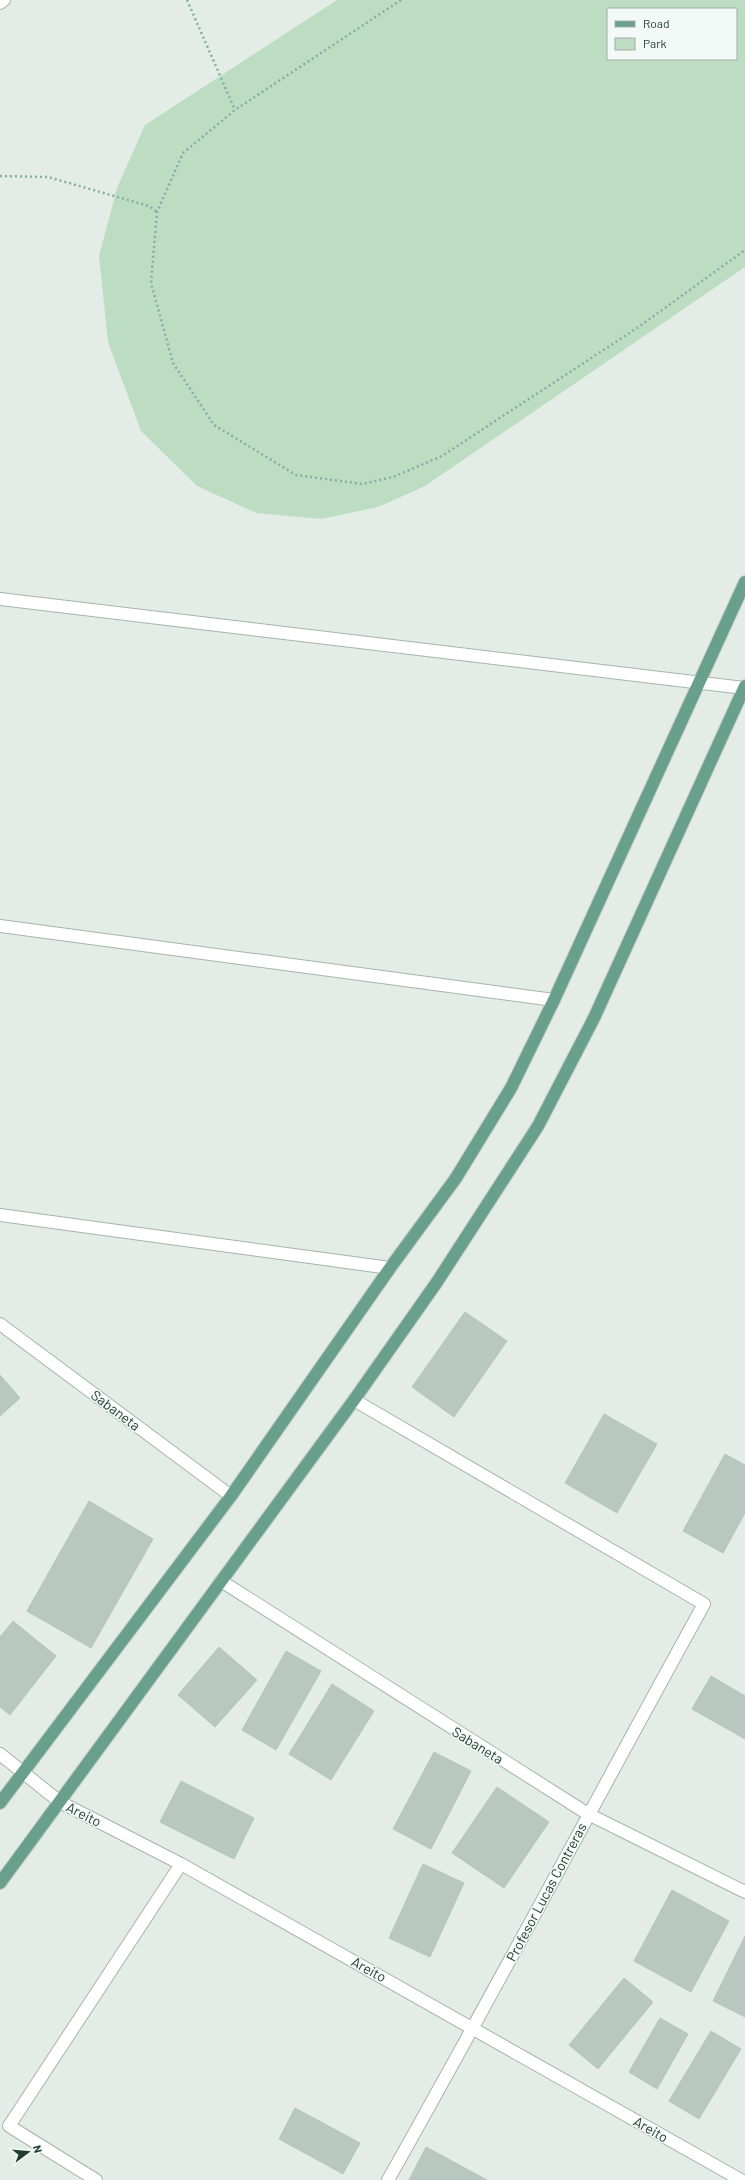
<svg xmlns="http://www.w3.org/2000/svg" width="745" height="2180" font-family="Barlow,sans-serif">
	<rect width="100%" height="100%" fill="#e3ece7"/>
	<path fill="#bdddc2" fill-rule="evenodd" d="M337 0H745V267L425 486 378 507 321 519 256 513 197 486 141 431 108 342 99 256 117 188 145 125ZM608 9H736V59H608Z"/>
	<path fill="#b8c7c0" stroke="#b5c6be" d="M465 1312 507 1341 454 1417 412 1387Z
		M0 1375 20 1398 0 1416Z
		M604 1414 657 1444 617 1513 565 1483Z
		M725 1454 745 1465V1513L723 1553 683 1531Z
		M89 1501 153 1539 91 1648 27 1611Z
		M13 1621 56 1656 10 1715 0 1707V1637Z
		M219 1647 257 1680 215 1727 178 1695Z
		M286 1651 321 1671 276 1750 242 1730Z
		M711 1676 745 1696V1739L692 1709Z
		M332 1684 374 1711 331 1780 289 1754Z
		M434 1752 471 1771 431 1849 393 1829Z
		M181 1781 254 1818 234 1859 160 1822Z
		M497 1787 549 1822 504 1888 452 1853Z
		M423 1864 464 1883 430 1957 389 1938Z
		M672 1890 729 1921 691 1992 634 1961Z
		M745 1936V2017L713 2001Z
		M624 1978 653 2002 598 2069 569 2045Z
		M660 2018 688 2034 657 2089 629 2072Z
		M711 2031 741 2049 699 2119 669 2101Z
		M295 2108 360 2143 343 2174 279 2139Z
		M426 2147 487 2180H409Z"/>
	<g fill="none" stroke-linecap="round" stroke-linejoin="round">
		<g stroke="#a6b4ae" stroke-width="14">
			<path id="minor" d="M0 3 4 0
				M0 599 744 688
				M0 926 554 1000
				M0 1215 390 1268
				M0 1324 231 1496
				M354 1400 704 1604C598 1796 496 1989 388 2180
				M221 1581 588 1814 745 1892
				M0 1754 60 1802 181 1864 741 2180
				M96 2180 9 2126 181 1864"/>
		</g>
		<g stroke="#c1c9c6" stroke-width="14">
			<path id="major" d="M0 1803 231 1496 390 1268 456 1178 511 1088 554 1000 745 582
				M0 1883 354 1400 437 1282 538 1126 594 1018 745 686"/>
		</g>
		<path stroke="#84af9e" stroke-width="2.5" stroke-dasharray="2 3" stroke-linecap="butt" d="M187 0 235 110
			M401 0 235 110 183 153 157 212 151 283 173 363 214 425 296 475 362 484 393 477 442 456 640 326 745 250
			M0 176 48 177 149 206 157 212"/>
		<use href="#minor" stroke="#fff" stroke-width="12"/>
		<use href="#major" stroke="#69a08d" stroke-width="12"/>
	</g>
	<g text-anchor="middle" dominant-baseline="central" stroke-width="3" stroke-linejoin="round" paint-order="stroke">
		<g font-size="14" fill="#233d34" stroke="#f3f9f6">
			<text transform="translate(116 1410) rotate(37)">Sabaneta</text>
			<text transform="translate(478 1745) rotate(32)">Sabaneta</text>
			<text transform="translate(84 1814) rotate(27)">Areito</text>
			<text transform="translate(546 1892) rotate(-62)">Profesor Lucas Contreras</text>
			<text transform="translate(369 1969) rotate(29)">Areito</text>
			<text transform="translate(651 2129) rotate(30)">Areito</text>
		</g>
	</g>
	<rect x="607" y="8" width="130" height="52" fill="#f3f9f6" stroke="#a0aea8"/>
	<rect x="615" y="21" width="20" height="6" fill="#69a08d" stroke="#a0aea8"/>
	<text x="643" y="28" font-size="12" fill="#233d34">Road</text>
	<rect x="615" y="38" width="20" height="12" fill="#bdddc2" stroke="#a0aea8"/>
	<text x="643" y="48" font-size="12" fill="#233d34">Park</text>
	<g transform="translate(28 2152) rotate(74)" stroke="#f3f9f6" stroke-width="3" paint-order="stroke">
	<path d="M0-3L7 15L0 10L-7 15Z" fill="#233d34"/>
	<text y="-6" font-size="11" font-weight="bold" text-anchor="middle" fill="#233d34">N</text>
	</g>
</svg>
